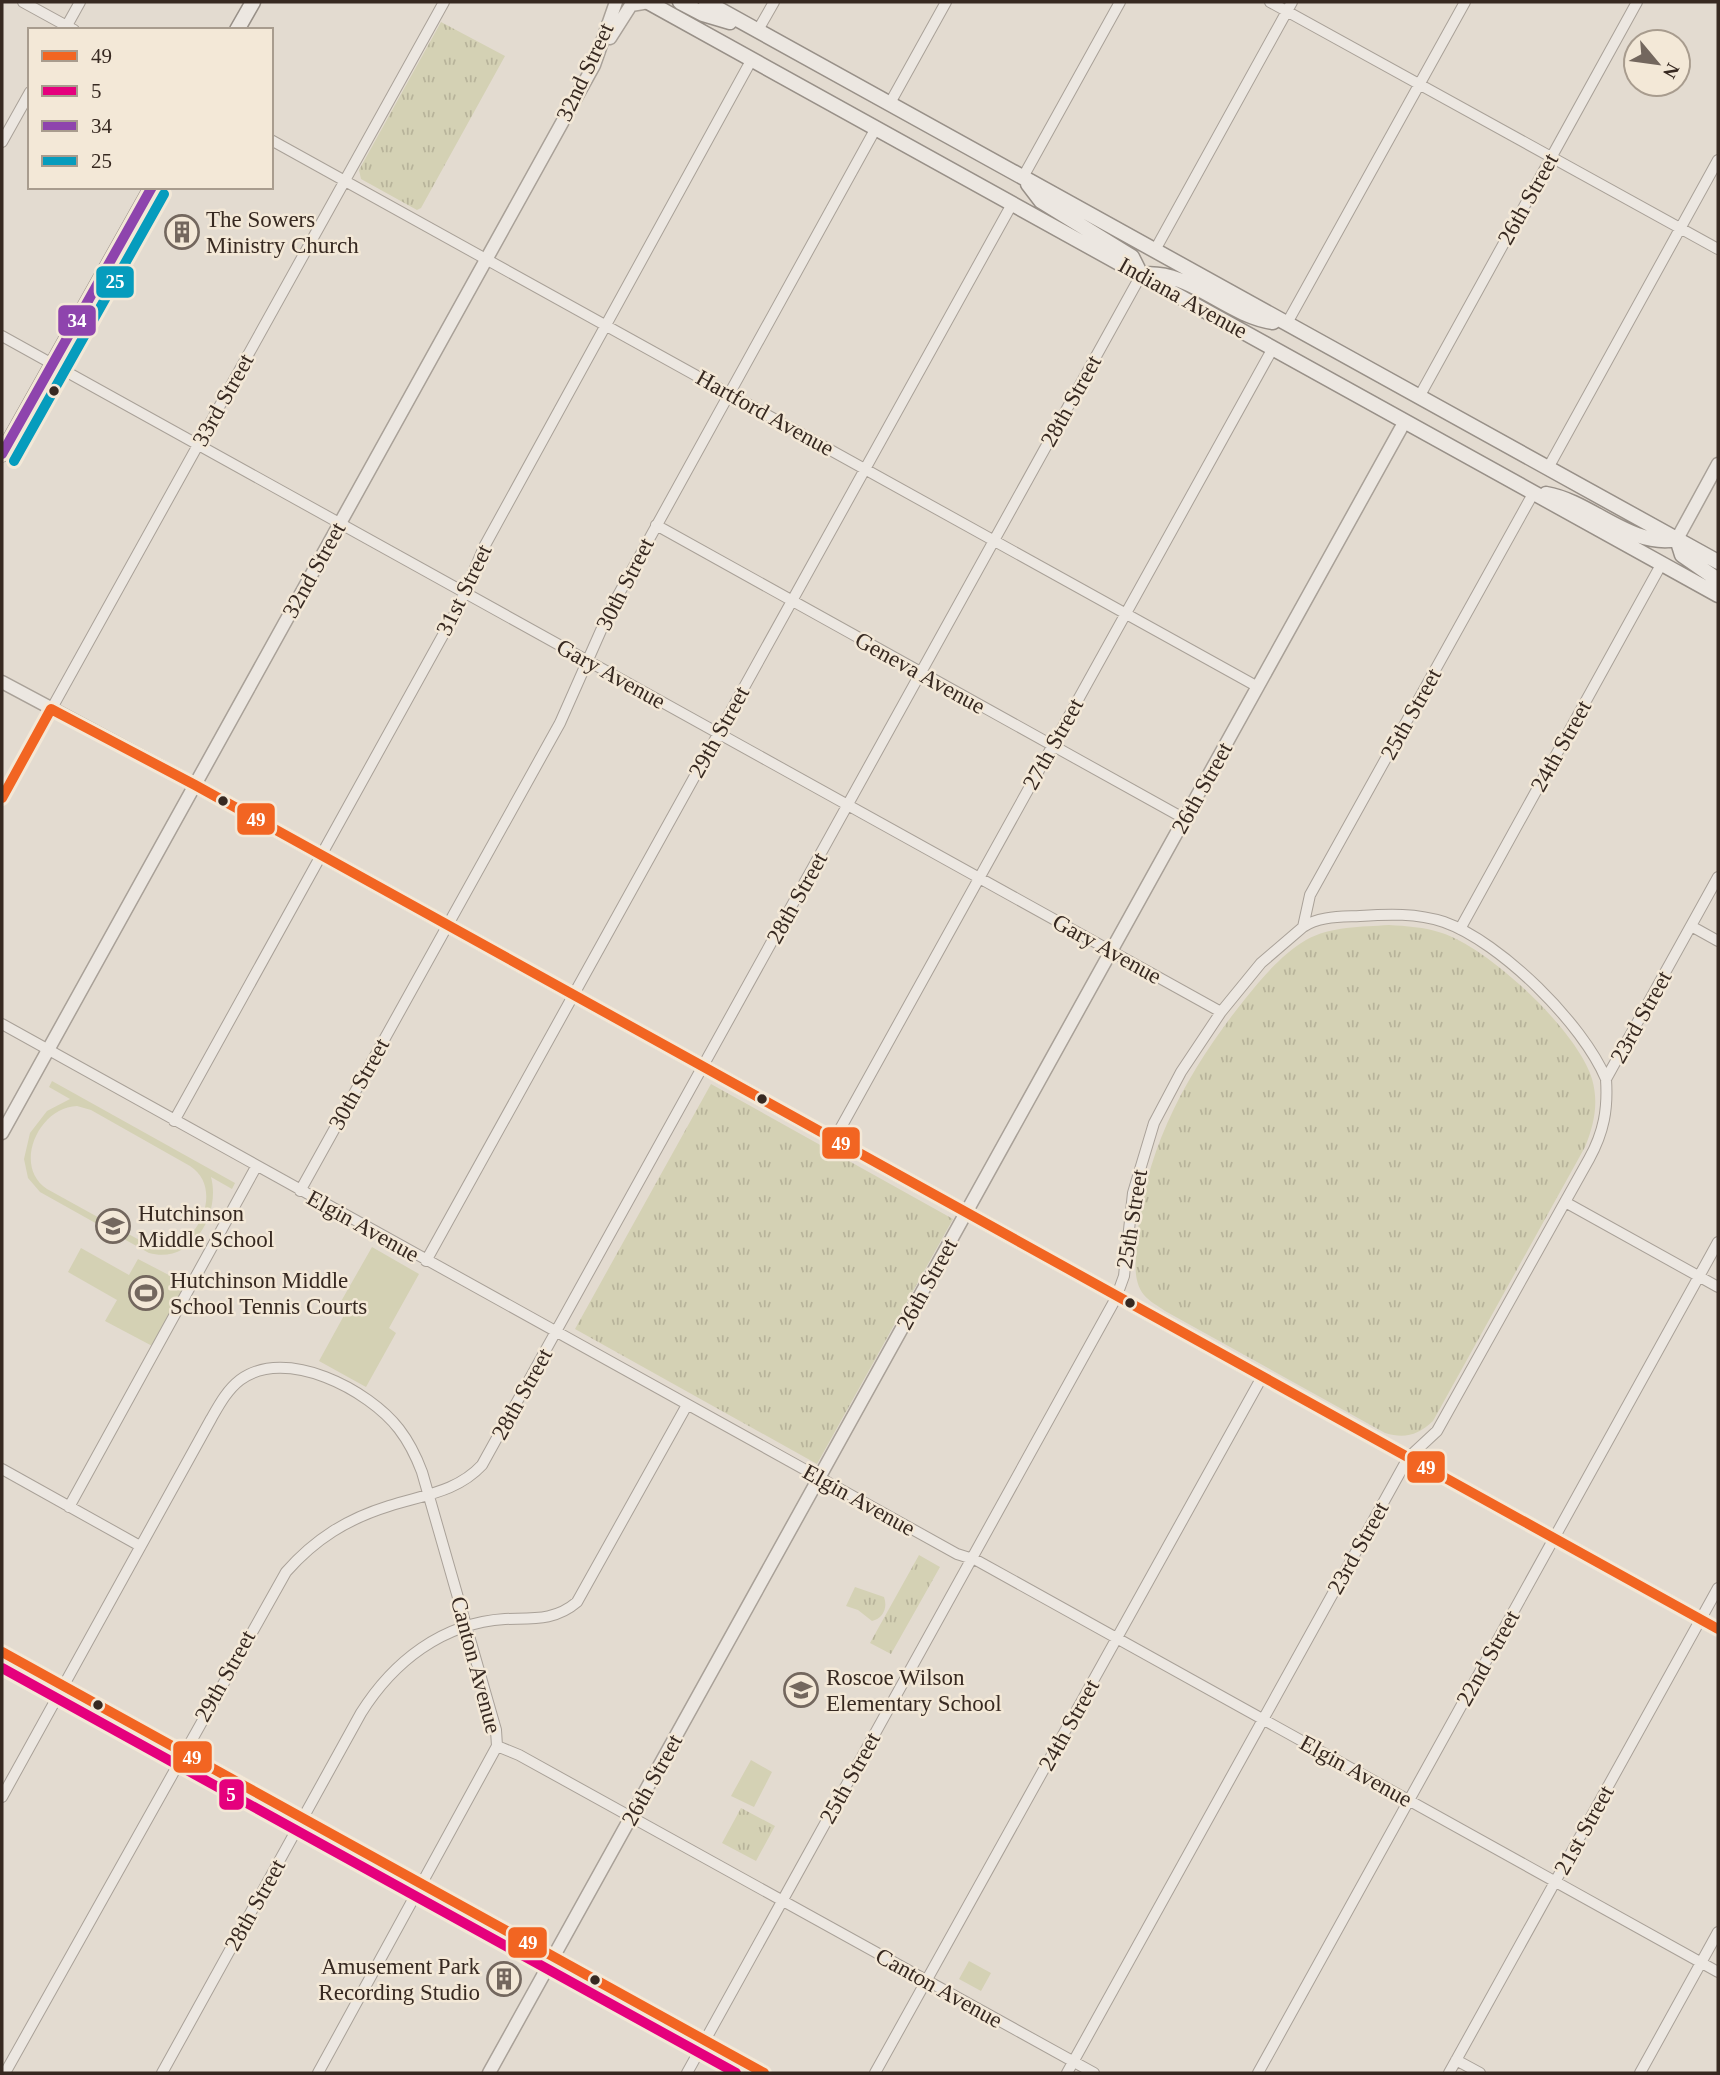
<svg xmlns="http://www.w3.org/2000/svg" width="1720" height="2075" font-family="Georgia,serif">
	<defs>
		<pattern id="park-tufts" width="24" height="20" patternUnits="userSpaceOnUse" patternTransform="scale(1.75)"><rect width="24" height="20" fill="#d4d1b4"/><path d="M3 7l-1-3M5 7V3M7 7l1-3M15 17l-1-3M17 17v-4M19 17l1-3" fill="none" stroke="#b7b39a"/></pattern>
	</defs>
	<rect width="100%" height="100%" fill="#e3dbd0"/>
	<path fill="#d4d1b4" fill-rule="evenodd" d="M52 1081 235 1183 232 1189 211 1177C221 1214 192 1265 149 1253L40 1192 28 1178 24 1159 30 1133 47 1111 70 1099 49 1087ZM77 1106 91 1110 190 1166C228 1190 193 1259 152 1247L47 1189C12 1166 39 1107 77 1106Z
		M372 1247 419 1274 389 1328 396 1333 366 1387 319 1361 347 1310 339 1305Z
		M81 1248 129 1275 138 1259 190 1286 156 1348 105 1321 117 1300 68 1272Z
		M751 1760 772 1772 754 1807 731 1796Z
		M969 1961 991 1973 981 1991 959 1979Z"/>
	<path fill="url(#park-tufts)" d="M441 22 505 56 421 208 417 210 361 179 359 170Z
		M1389 925C1406 926 1424 927 1442 933 1489 948 1578 1031 1592 1079 1599 1103 1594 1125 1585 1147L1433 1421C1418 1435 1405 1439 1385 1433L1165 1311C1158 1306 1149 1301 1144 1295 1132 1280 1136 1260 1137 1243 1143 1151 1188 1070 1245 999 1262 978 1282 954 1306 940 1331 926 1361 927 1389 925Z
		M711 1084 953 1219 817 1464 575 1329Z
		M919 1555 940 1567 891 1654 870 1643Z
		M855 1587 884 1597C888 1608 883 1618 872 1621L858 1610 846 1606Z
		M741 1808 775 1826 756 1861 722 1843Z"/>
	<g fill="none" stroke-linecap="round" stroke-linejoin="round">
		<g stroke="#a9a198" stroke-width="12">
			<path id="minor" d="M23 2 74 30
				M1270 2 1718 249
				M65 29 80 2
				M758 30 774 2
				M890 103 946 2
				M271 140 1258 687
				M2 142 30 92
				M1023 177 1120 2
				M1155 250 1292 2
				M1287 323 1465 2
				M2 336 1221 1012
				M1419 397 1637 2
				M1548 468 1718 160
				M656 525 1185 819
				M2 798 444 2
				M1691 926 1718 941
				M1303 927C1319 916 1341 917 1360 916 1388 914 1417 913 1444 922 1501 942 1583 1024 1606 1079
				M1460 929 1662 563
				M2 1024 957 1554 976 1560 1718 1972
				M174 1121 458 608 484 547 752 59
				M834 1140 1273 348
				M300 1191 560 723 610 610 876 128
				M1565 1202 1718 1287
				M426 1261 1012 204
				M2 1469 140 1546
				M69 1507 256 1167
				M497 1746 519 1755 1094 2073
				M2 1797 211 1419C219 1405 227 1390 240 1380 286 1346 369 1390 399 1429 409 1442 416 1456 422 1472L496 1730 497 1746 318 2073
				M1456 2060 1480 2073
				M5 2073 286 1572C315 1539 347 1519 389 1506 423 1495 457 1492 482 1465L1141 275
				M162 2073 361 1713C393 1662 442 1623 505 1619 532 1618 555 1621 577 1602L687 1405
				M687 2073 1116 1298 1124 1276 1133 1193 1154 1123 1181 1072 1221 1012 1261 963 1303 927 1310 895 1534 492
				M875 2073 1262 1377
				M1067 2073 1408 1458 1437 1431 1589 1159C1604 1132 1608 1109 1606 1079L1718 877
				M1258 2073 1718 1242
				M1449 2073 1718 1588
				M1640 2073 1718 1932"/>
		</g>
		<g stroke="#a9a198" stroke-width="15">
			<path id="tertiary" d="M610 38 631 5 649 2
				M1677 539 1718 464
				M2 682 195 785 1718 1629
				M2 1133 594 65 616 2
				M2 1652 764 2073
				M489 2073 1405 421"/>
		</g>
		<g stroke="#989088" stroke-width="17">
			<path id="secondary" d="M648 2 1718 595
				M680 2 703 14 730 22
				M706 2 1718 562
				M237 30 253 2
				M1028 184 1041 201 1132 257 1141 275C1188 268 1227 316 1273 322
				M2 454 152 187
				M1546 494C1592 502 1630 548 1677 539L1682 555 1718 580"/>
		</g>
		<use href="#minor" stroke="#ece7e1" stroke-width="10"/>
		<use href="#tertiary" stroke="#ece7e1" stroke-width="12"/>
		<use href="#secondary" stroke="#ece7e1" stroke-width="14"/>
		<g stroke="#f3e8d7" stroke-width="16">
			<path id="bus-1" d="M2 798 51 709 195 785 1718 1629
				M2 1652 764 2073"/>
		</g>
		<g stroke="#f3e8d7" stroke-width="16">
			<path id="bus-2" d="M2 1668 736 2073"/>
		</g>
		<g stroke="#f3e8d7" stroke-width="16">
			<path id="bus-3" d="M2 454 152 187"/>
		</g>
		<g stroke="#f3e8d7" stroke-width="16">
			<path id="bus-4" d="M14 461 164 194"/>
		</g>
		<use href="#bus-1" stroke="#f26522" stroke-width="10"/>
		<use href="#bus-2" stroke="#e5007d" stroke-width="10"/>
		<use href="#bus-3" stroke="#8e44ad" stroke-width="10"/>
		<use href="#bus-4" stroke="#069cbd" stroke-width="10"/>
	</g>
	<defs>
		<g id="building-ring" transform="scale(1.75)"><circle r="9.5" fill="#f3e8d7" stroke="#73675e" stroke-width="1.5"/><path d="M-4-6H4V6H1V3H-1V6H-4ZM-2.5-4.3h1.7v1.8h-1.7ZM.8-4.3h1.7v1.8H.8ZM-2.5-1h1.7V.8h-1.7ZM.8-1h1.7V.8H.8Z" fill="#73675e"/></g>
		<g id="school-ring" transform="scale(1.75)"><circle r="9.5" fill="#f3e8d7" stroke="#73675e" stroke-width="1.5"/><path d="M0-5L7-2L0 1L-7-2ZM-4 1L0 2.5L4 1V4Q0 6-4 4Z" fill="#73675e"/></g>
		<g id="stadium-ring" transform="scale(1.75)"><circle r="9.5" fill="#f3e8d7" stroke="#73675e" stroke-width="1.5"/><path d="M0-5a6.5 5 0 1 0 0 10a6.5 5 0 1 0 0-10ZM-3.5-1.8h7v3.6h-7Z" fill="#73675e"/></g>
	</defs>
	<g fill-rule="evenodd">
		<use href="#building-ring" x="182" y="232"/>
		<use href="#school-ring" x="113" y="1226"/>
		<use href="#stadium-ring" x="146" y="1293"/>
		<use href="#school-ring" x="801" y="1690"/>
		<use href="#building-ring" x="504" y="1979"/>
	</g>
	<g fill="#372921" stroke="#f3e8d7" stroke-width="2.5">
		<circle cx="54" cy="391" r="6"/>
		<circle cx="223" cy="801" r="6"/>
		<circle cx="762" cy="1099" r="6"/>
		<circle cx="1130" cy="1303" r="6"/>
		<circle cx="98" cy="1705" r="6"/>
		<circle cx="595" cy="1980" r="6"/>
	</g>
	<g text-anchor="middle" dominant-baseline="central" stroke-width="5" stroke-linejoin="round" paint-order="stroke">
		<g font-size="23" fill="#372921" stroke="#f3e8d7">
			<text transform="translate(585 72) rotate(-65)">32nd Street</text>
			<text transform="translate(1528 199) rotate(-61)">26th Street</text>
			<text transform="translate(1183 298) rotate(29)">Indiana Avenue</text>
			<text transform="translate(223 400) rotate(-61)">33rd Street</text>
			<text transform="translate(1071 401) rotate(-61)">28th Street</text>
			<text transform="translate(765 413) rotate(29)">Hartford Avenue</text>
			<text transform="translate(314 570) rotate(-61)">32nd Street</text>
			<text transform="translate(625 584) rotate(-63)">30th Street</text>
			<text transform="translate(464 590) rotate(-64)">31st Street</text>
			<text transform="translate(920 673) rotate(29)">Geneva Avenue</text>
			<text transform="translate(611 674) rotate(29)">Gary Avenue</text>
			<text transform="translate(1411 714) rotate(-61)">25th Street</text>
			<text transform="translate(719 732) rotate(-61)">29th Street</text>
			<text transform="translate(1053 744) rotate(-61)">27th Street</text>
			<text transform="translate(1561 746) rotate(-61)">24th Street</text>
			<text transform="translate(1202 788) rotate(-61)">26th Street</text>
			<text transform="translate(797 898) rotate(-61)">28th Street</text>
			<text transform="translate(1107 949) rotate(29)">Gary Avenue</text>
			<text transform="translate(1641 1017) rotate(-61)">23rd Street</text>
			<text transform="translate(359 1084) rotate(-61)">30th Street</text>
			<text transform="translate(1132 1219) rotate(-81)">25th Street</text>
			<text transform="translate(363 1226) rotate(29)">Elgin Avenue</text>
			<text transform="translate(927 1284) rotate(-61)">26th Street</text>
			<text transform="translate(522 1394) rotate(-61)">28th Street</text>
			<text transform="translate(859 1500) rotate(29)">Elgin Avenue</text>
			<text transform="translate(1358 1548) rotate(-61)">23rd Street</text>
			<text transform="translate(1488 1658) rotate(-61)">22nd Street</text>
			<text transform="translate(476 1665) rotate(75)">Canton Avenue</text>
			<text transform="translate(225 1676) rotate(-61)">29th Street</text>
			<text transform="translate(1069 1725) rotate(-61)">24th Street</text>
			<text transform="translate(1356 1771) rotate(29)">Elgin Avenue</text>
			<text transform="translate(850 1778) rotate(-61)">25th Street</text>
			<text transform="translate(652 1780) rotate(-61)">26th Street</text>
			<text transform="translate(1584 1830) rotate(-61)">21st Street</text>
			<text transform="translate(255 1905) rotate(-61)">28th Street</text>
			<text transform="translate(939 1988) rotate(29)">Canton Avenue</text>
		</g>
		<g font-size="23" fill="#372921" stroke="#f3e8d7" text-anchor="start">
			<text x="206" y="219">The Sowers<tspan x="206" dy="26">Ministry Church</tspan></text>
			<text x="138" y="1213">Hutchinson<tspan x="138" dy="26">Middle School</tspan></text>
			<text x="170" y="1280">Hutchinson Middle<tspan x="170" dy="26">School Tennis Courts</tspan></text>
			<text x="826" y="1677">Roscoe Wilson<tspan x="826" dy="26">Elementary School</tspan></text>
			<text x="480" y="1966" text-anchor="end">Amusement Park<tspan x="480" dy="26">Recording Studio</tspan></text>
		</g>
	</g>
	<g stroke="#f3e8d7" stroke-width="2.5">
		<rect x="95" y="265" width="40" height="34" rx="7" fill="#069cbd"/>
		<rect x="57" y="304" width="40" height="33" rx="7" fill="#8e44ad"/>
		<rect x="236" y="802" width="40" height="34" rx="7" fill="#f26522"/>
		<rect x="821" y="1126" width="40" height="34" rx="7" fill="#f26522"/>
		<rect x="1406" y="1450" width="40" height="34" rx="7" fill="#f26522"/>
		<rect x="172" y="1740" width="41" height="34" rx="7" fill="#f26522"/>
		<rect x="218" y="1778" width="27" height="33" rx="7" fill="#e5007d"/>
		<rect x="507" y="1926" width="41" height="33" rx="7" fill="#f26522"/>
	</g>
	<g font-size="19" text-anchor="middle" font-weight="bold" fill="#fff">
		<text x="115" y="288">25</text>
		<text x="77" y="327">34</text>
		<text x="256" y="826">49</text>
		<text x="841" y="1150">49</text>
		<text x="1426" y="1474">49</text>
		<text x="192" y="1764">49</text>
		<text x="231" y="1801">5</text>
		<text x="528" y="1949">49</text>
	</g>
	<rect width="1720" height="2075" fill="none" stroke="#372921" stroke-width="7"/>
	<rect x="28" y="28" width="245" height="161" fill="#f3e8d7" stroke="#a89c8e" stroke-width="2"/>
	<rect x="42" y="51" width="35" height="10" fill="#f26522" stroke="#a89c8e" stroke-width="2"/>
	<text x="91" y="63" font-size="21" fill="#372921">49</text>
	<rect x="42" y="86" width="35" height="10" fill="#e5007d" stroke="#a89c8e" stroke-width="2"/>
	<text x="91" y="98" font-size="21" fill="#372921">5</text>
	<rect x="42" y="121" width="35" height="10" fill="#8e44ad" stroke="#a89c8e" stroke-width="2"/>
	<text x="91" y="133" font-size="21" fill="#372921">34</text>
	<rect x="42" y="156" width="35" height="10" fill="#069cbd" stroke="#a89c8e" stroke-width="2"/>
	<text x="91" y="168" font-size="21" fill="#372921">25</text>
	<g transform="translate(1657 63) rotate(119)"><circle r="33" fill="#f3e8d7" stroke="#a89c8e" stroke-width="2"/>
	<path d="M0-5L12 26L0 18L-12 26Z" fill="#73675e"/>
	<text y="-10" font-size="19" font-weight="bold" text-anchor="middle" fill="#372921">N</text>
	</g>
</svg>
